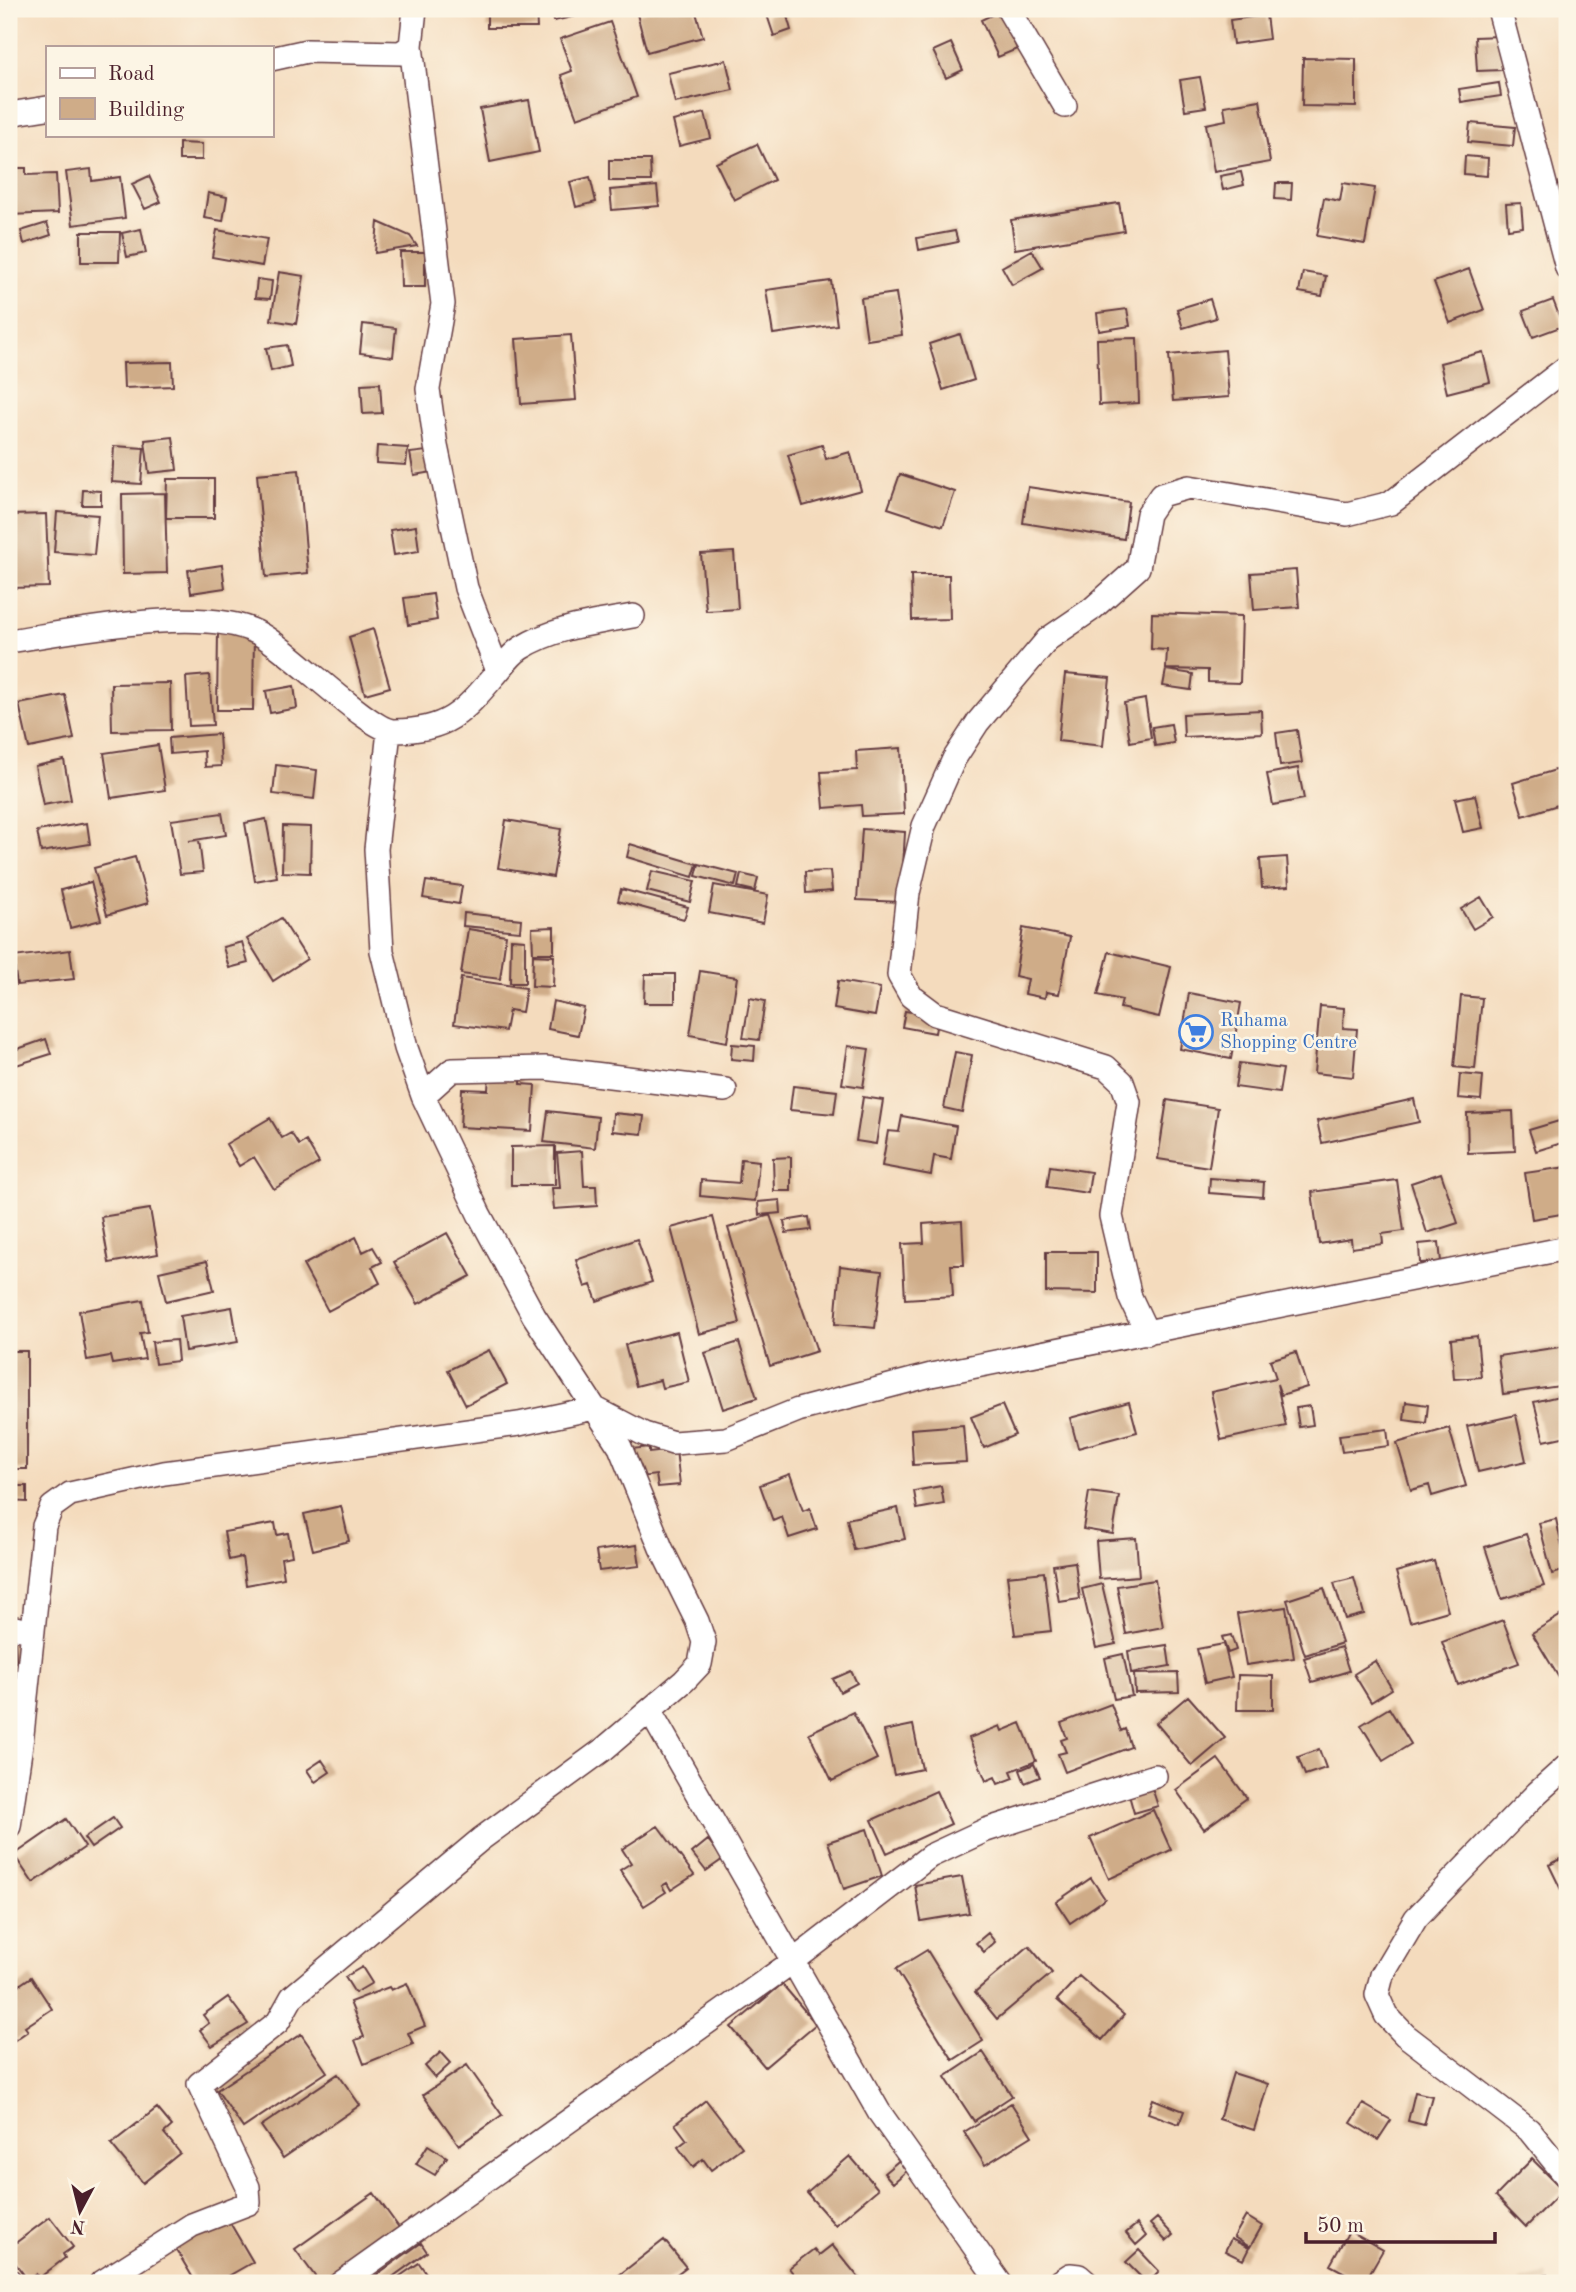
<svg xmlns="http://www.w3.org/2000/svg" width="1576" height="2292" font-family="'Old Standard TT',serif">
	<rect width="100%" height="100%" fill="#fcf5e5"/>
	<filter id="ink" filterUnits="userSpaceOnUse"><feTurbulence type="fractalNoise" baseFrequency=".0143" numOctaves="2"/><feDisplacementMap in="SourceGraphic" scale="14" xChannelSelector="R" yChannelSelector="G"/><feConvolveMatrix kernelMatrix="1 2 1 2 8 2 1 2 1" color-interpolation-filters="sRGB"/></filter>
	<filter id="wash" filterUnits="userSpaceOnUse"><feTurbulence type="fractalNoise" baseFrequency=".00686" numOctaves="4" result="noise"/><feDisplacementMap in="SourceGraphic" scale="28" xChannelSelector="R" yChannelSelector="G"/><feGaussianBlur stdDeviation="1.57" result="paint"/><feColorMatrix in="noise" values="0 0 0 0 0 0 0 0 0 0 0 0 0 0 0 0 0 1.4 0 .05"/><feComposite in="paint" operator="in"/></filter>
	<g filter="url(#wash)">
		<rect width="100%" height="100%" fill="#f4dbbd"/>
		<g id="blocks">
			<path fill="#cfac88" d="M487 9H536L537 28H487Z
				M551 9H602V10L554 21Z
				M655 9H695L703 37 647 52 637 14Z
				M785 9 791 30 774 36 767 15Z
				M1000 11 1017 49 998 57 981 20Z
				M1266 15 1269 39 1233 44 1230 20Z
				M610 22 637 97 577 118 561 75 572 71 560 39Z
				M1500 36 1502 70 1477 71 1475 37Z
				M951 43 963 70 946 78 933 51Z
				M1303 58 1356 59V107L1302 106Z
				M726 60 733 90 675 103 668 73Z
				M1200 77 1206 107 1185 110 1180 80Z
				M1499 83 1501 96 1461 102 1459 89Z
				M529 100 539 152 490 162 480 109Z
				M1260 100 1270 162 1214 172 1206 124 1226 120 1224 106Z
				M705 113 711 138 679 146 673 121Z
				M1470 123 1515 127 1513 146 1468 142Z
				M179 143 202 144V160H179Z
				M757 144 774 180 734 200 716 163Z
				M1465 156 1488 158 1487 176 1464 174Z
				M609 160H650L651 181H609Z
				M9 168H26V175L56 174 58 213 9 215Z
				M91 169 92 181 120 177 125 218 73 225 66 172Z
				M1241 172 1244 185 1223 190 1220 176Z
				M149 176 161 202 145 209 132 184Z
				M590 177 596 202 576 207 570 182Z
				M1276 183H1292L1291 200 1275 199Z
				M1343 183 1375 188 1365 244 1317 236 1324 198 1340 201Z
				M657 186 659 206 612 210 610 190Z
				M208 193 227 197 223 221 204 218Z
				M1119 203 1124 231 1015 249 1011 220Z
				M1521 203 1523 227 1508 229 1506 204Z
				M378 222 410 236 417 246 375 253Z
				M47 223 51 235 24 244 21 231Z
				M141 229 146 253 127 257 122 233Z
				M217 230 267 239 262 266 212 257Z
				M955 231 958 242 919 250 917 238Z
				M81 232H120L119 262H81Z
				M1032 250 1043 268 1012 285 1002 267Z
				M400 252H425V287H401Z
				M1469 269 1484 310 1450 323 1434 282Z
				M279 272 304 276 296 324 271 320Z
				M1303 272 1326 276 1322 296 1299 292Z
				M257 279 272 281 270 299 255 298Z
				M831 281 837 325 773 334 766 290Z
				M896 293 902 335 867 340 861 298Z
				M1210 299 1216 318 1183 328 1177 309Z
				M1553 300 1563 326 1533 337 1523 311Z
				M1127 309 1130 326 1099 331 1097 313Z
				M363 324 396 328 393 357 360 353Z
				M960 334 974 380 943 390 929 344Z
				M571 335 576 400 521 404 516 339Z
				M1137 338 1139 403 1099 405 1097 339Z
				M287 345 291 366 271 371 266 348Z
				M1225 350 1229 397 1173 401 1169 355Z
				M1483 352 1490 382 1447 393 1440 363Z
				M172 362 173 386 124 388 123 363Z
				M380 383 382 413 363 414 361 384Z
				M173 437 177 470 149 473 145 440Z
				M822 445 826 459 850 452 861 490 803 506 788 455Z
				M114 446 144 448 141 484 112 482Z
				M377 446 408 448 406 465 376 463Z
				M435 450 438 471 414 475 410 453Z
				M299 470 308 573 266 577 257 474Z
				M900 474 955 492 943 526 888 508Z
				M167 479H214V518H166Z
				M1028 487 1129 502 1124 539 1023 523Z
				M83 490 101 491V505H82Z
				M165 493 167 573 123 574 122 494Z
				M57 512 98 515 94 555 54 552Z
				M46 514 49 587 9 588V515Z
				M416 526 419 551 394 555 390 530Z
				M734 552 738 609 706 611 701 554Z
				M222 565 225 588 191 593 188 570Z
				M1296 570 1299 607 1254 610 1251 573Z
				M911 575H949L950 619 912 620Z
				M433 594 437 620 408 625 404 598Z
				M1152 613 1242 616 1240 683 1208 682V670L1166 669 1167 650 1151 649Z
				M373 629 390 687 365 694 349 637Z
				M218 631H254L253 710H217Z
				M1166 670 1193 674 1191 690 1163 686Z
				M1065 674 1110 678 1103 746 1058 741Z
				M209 675 213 725 189 726 186 677Z
				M170 683 171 730 112 731 111 684Z
				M294 686 297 708 270 713 266 691Z
				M65 695 74 739 29 748 19 704Z
				M1145 699 1151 738 1130 742 1124 703Z
				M1261 710 1262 733 1184 737 1183 714Z
				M1171 724 1174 743 1155 746 1152 727Z
				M1297 730 1302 763 1280 766 1276 733Z
				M219 734 221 766 205 767 204 751 170 754 169 738Z
				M158 745 165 790 111 798 104 753Z
				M901 748 904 814 862 816 861 805 824 808 821 772 857 770 856 751Z
				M64 760 71 800 43 805 35 766Z
				M276 765 317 770 314 799 273 794Z
				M1298 768 1304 799 1273 805 1267 774Z
				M1562 768 1567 785V802L1523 816 1513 783Z
				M1475 795 1483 828 1463 832 1455 799Z
				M222 813 226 835 189 841 199 840 203 872 180 874 171 820Z
				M266 819 277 877 255 881 245 823Z
				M506 820 561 829 553 877 498 868Z
				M87 823 90 844 41 852 37 831Z
				M283 826 311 827 310 873 282 872Z
				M862 829 905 832 901 902 857 900Z
				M630 844 697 864 693 877 627 857Z
				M135 857 148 903 107 915 94 868Z
				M1287 857 1289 886 1262 888 1260 859Z
				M699 864 738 874 735 886 696 876Z
				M652 871 695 881 690 902 647 891Z
				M830 871 832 891 806 893 805 872Z
				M741 874 758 878 755 891 738 887Z
				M426 881 462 886 459 904 423 898Z
				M91 882 101 920 70 928 61 890Z
				M714 885 768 895 763 923 709 913Z
				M621 889 688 907 684 919 618 901Z
				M1481 897 1493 917 1473 929 1461 909Z
				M464 913 521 919 520 931 463 926Z
				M281 918 307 959 273 981 247 939Z
				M554 927V953H533L532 928Z
				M1023 928 1070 937 1059 994 1046 992 1045 998 1025 994 1028 979 1015 976Z
				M468 929 506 935 500 979 461 974Z
				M511 939 525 940V983H510Z
				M242 942 248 963 229 968 223 947Z
				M70 950 74 979 17 985 13 957Z
				M1109 952 1171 967 1159 1017 1120 1008 1122 1000 1098 995Z
				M533 955 554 956 553 987 532 986Z
				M700 971 737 977 727 1042 690 1035Z
				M645 974H675V1003H644Z
				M461 978 526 988 522 1012 509 1010 505 1031 454 1024Z
				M838 981 880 988 875 1016 834 1009Z
				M1189 993 1241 1003 1231 1059 1180 1049Z
				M1461 996 1482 998 1475 1069 1454 1067Z
				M750 998 765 1001 759 1040 743 1038Z
				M553 1001 584 1008 578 1035 548 1029Z
				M1320 1006 1344 1008 1343 1028 1357 1029 1353 1077 1314 1073Z
				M905 1011 938 1016 935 1033 902 1027Z
				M46 1039 51 1054 10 1067 9 1052Z
				M732 1044 755 1046 754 1061 731 1059Z
				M848 1046 869 1049 863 1087 842 1084Z
				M955 1052 972 1055 962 1112 944 1108Z
				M1239 1063 1283 1069 1279 1093 1235 1087Z
				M1460 1074 1483 1076 1481 1100 1458 1098Z
				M489 1075 521 1077V1084L535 1085 532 1131 460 1127 462 1089 488 1090Z
				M793 1086 837 1091 834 1114 790 1110Z
				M863 1097 883 1100 876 1144 856 1141Z
				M1414 1099 1419 1122 1322 1143 1317 1121Z
				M1167 1100 1218 1108 1209 1167 1158 1159Z
				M548 1111 598 1117 595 1148 544 1142Z
				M1513 1111 1515 1151 1468 1153 1467 1113Z
				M613 1113 644 1116 642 1134 612 1131Z
				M902 1116 956 1126 951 1159 934 1156 931 1175 882 1166 888 1131 899 1132Z
				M270 1118 282 1138 291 1133 299 1145 306 1141 319 1163 274 1189 254 1157 239 1166 226 1144Z
				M1559 1121 1565 1142 1536 1151 1529 1130Z
				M555 1146V1185H511V1147Z
				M582 1151 584 1186H596L597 1206 554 1209 552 1188H560L557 1153Z
				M791 1157V1191H774L773 1158Z
				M741 1159 759 1161 755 1201 700 1196 701 1180 739 1183Z
				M1050 1166 1091 1172 1088 1193 1047 1187Z
				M1567 1167V1213L1532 1219 1525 1173Z
				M1441 1173 1458 1223 1427 1233 1411 1183Z
				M1210 1178 1264 1182 1263 1197 1209 1193Z
				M1397 1180 1404 1231 1382 1234 1383 1244 1352 1248 1351 1239 1319 1244 1312 1192Z
				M780 1200 781 1213 759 1215 758 1202Z
				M150 1209 158 1254 109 1263 101 1217Z
				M770 1215 817 1351 770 1366 728 1228Z
				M713 1217 740 1323 699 1334 671 1228Z
				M809 1217 811 1230 786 1233 784 1221Z
				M962 1221 964 1265H951L953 1296 905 1299 902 1244 924 1243 923 1224Z
				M447 1233 471 1276 418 1304 394 1262Z
				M356 1237 363 1252 373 1247 382 1262 372 1267 380 1283 328 1311 303 1265Z
				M637 1239 652 1282 597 1301 591 1285 585 1287 576 1260Z
				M1439 1242 1441 1262 1420 1263 1419 1244Z
				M1046 1252H1097V1293L1046 1292Z
				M207 1261 214 1290 166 1301 159 1272Z
				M840 1266 882 1271 875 1328 835 1324Z
				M143 1300 148 1332 140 1333 145 1359 112 1364 110 1356 87 1360 79 1311Z
				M232 1307 238 1342 185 1351 180 1316Z
				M677 1332 689 1382 662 1388 660 1380 636 1386 625 1345Z
				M1477 1336 1481 1377 1454 1379 1451 1339Z
				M176 1340 178 1361 155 1364 152 1342Z
				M739 1342 757 1398 723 1409 705 1353Z
				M1567 1346V1385L1503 1394 1498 1356Z
				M489 1350 507 1384 466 1405 448 1370Z
				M9 1351H27V1469H9Z
				M1296 1352 1307 1387 1281 1395 1277 1384 1286 1426 1221 1440 1211 1392 1276 1378 1270 1360Z
				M1567 1394V1436L1544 1441 1534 1402Z
				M1129 1402 1137 1432 1078 1448 1070 1418Z
				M1406 1402 1428 1405 1426 1423 1404 1420Z
				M1002 1405 1015 1435 984 1448 971 1417Z
				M1310 1406 1313 1425 1299 1427 1296 1408Z
				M1516 1415 1526 1461 1478 1472 1467 1426Z
				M963 1425 966 1462 913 1465 911 1429Z
				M1449 1428 1466 1486 1432 1496 1429 1485 1411 1490 1397 1443Z
				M1387 1429 1389 1446 1342 1452 1339 1435Z
				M649 1447V1453L676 1450 680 1485 658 1487 656 1475 640 1477 631 1449Z
				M790 1474 803 1511 810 1508 817 1529 789 1538 782 1517 773 1521 760 1485Z
				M9 1486H27V1502L9 1501Z
				M941 1486 944 1504 917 1509 914 1491Z
				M1089 1492 1119 1496 1113 1534 1083 1529Z
				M341 1506 349 1541 313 1550 304 1514Z
				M898 1508 905 1539 854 1550 847 1519Z
				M1556 1519 1567 1570 1552 1574 1539 1523Z
				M275 1523 277 1535 288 1533 292 1556 281 1558 284 1578 246 1585 242 1557 229 1560 224 1532Z
				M1526 1534 1544 1586 1502 1599 1485 1547Z
				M1136 1538 1139 1576 1099 1579 1096 1541Z
				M637 1545 640 1566 599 1571 596 1551Z
				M1434 1561 1448 1611 1410 1622 1396 1572Z
				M1075 1562 1080 1599 1059 1602 1053 1565Z
				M1044 1572 1051 1631 1015 1635 1007 1576Z
				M1354 1578 1364 1614 1345 1619 1334 1583Z
				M1155 1580 1163 1627 1126 1634 1117 1586Z
				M1102 1584 1116 1644 1096 1648 1082 1589Z
				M1324 1588 1342 1643 1305 1655 1287 1600Z
				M1286 1607 1294 1658 1246 1665 1237 1614Z
				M1563 1614 1567 1622V1691L1532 1633Z
				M1503 1620 1519 1663 1458 1685 1442 1642Z
				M1231 1635 1236 1650 1228 1653 1222 1637Z
				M9 1639H15L16 1662H9Z
				M1224 1644 1232 1677 1205 1683 1197 1649Z
				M1167 1645 1170 1666 1131 1673 1128 1651Z
				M1341 1647 1349 1671 1312 1682 1304 1658Z
				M1123 1654 1132 1696 1114 1699 1105 1658Z
				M1375 1661 1392 1689 1371 1702 1354 1674Z
				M851 1671 857 1683 840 1692 833 1679Z
				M1178 1673 1179 1692 1135 1693 1134 1674Z
				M1238 1675 1273 1676V1710H1237Z
				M1188 1696 1225 1738 1192 1766 1156 1723Z
				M1111 1704 1121 1731 1125 1729 1131 1747 1065 1772 1058 1754 1066 1752 1061 1740 1067 1738 1061 1723Z
				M1389 1708 1411 1744 1383 1761 1361 1725Z
				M853 1712 877 1759 832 1781 809 1733Z
				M1021 1723 1036 1761 1011 1771 1014 1778 998 1784 995 1777 986 1781 969 1738 1000 1726 1002 1731Z
				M913 1725 922 1769 894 1775 884 1731Z
				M1319 1749 1326 1768 1305 1775 1298 1757Z
				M1218 1759 1247 1798 1204 1829 1176 1790Z
				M322 1760 330 1772 315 1782 307 1770Z
				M1034 1764 1040 1777 1025 1783 1020 1770Z
				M1152 1788 1158 1806 1134 1813 1129 1795Z
				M936 1791 951 1824 887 1853 872 1820Z
				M1153 1810 1171 1850 1109 1879 1090 1838Z
				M113 1818 120 1828 91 1848 84 1838Z
				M66 1819 85 1847 33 1883 14 1855Z
				M658 1826 694 1875 671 1890 667 1883 662 1886 666 1892 644 1906 620 1870 631 1863 622 1849Z
				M867 1829 882 1876 844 1889 828 1842Z
				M708 1840 723 1859 706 1871 692 1853Z
				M1565 1857 1567 1862V1902L1549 1865Z
				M962 1877 969 1913 921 1921 915 1885Z
				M1091 1878 1105 1899 1070 1923 1056 1902Z
				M988 1933 995 1942 984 1952 976 1943Z
				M1029 1946 1052 1973 997 2019 975 1992Z
				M927 1950 983 2041 953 2060 896 1969Z
				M362 1967 372 1983 355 1993 345 1977Z
				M1079 1976 1124 2015 1102 2040 1057 2000Z
				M31 1977 52 2009 25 2027 28 2031 9 2044V2003L16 1998 12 1990Z
				M407 1983 425 2026 408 2033 413 2044 364 2064 355 2040 364 2037 350 2002 389 1987 391 1990Z
				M782 1984 816 2024 765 2067 731 2027Z
				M228 1997 248 2024 212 2046 200 2030 209 2023 203 2015Z
				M301 2034 327 2072 243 2128 217 2090Z
				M441 2052 451 2063 435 2078 425 2066Z
				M983 2052 1012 2096 974 2121 945 2077Z
				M467 2065 502 2115 459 2145 423 2095Z
				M1233 2073 1268 2084 1254 2130 1219 2119Z
				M338 2074 360 2105 283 2158 261 2126Z
				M1415 2092 1432 2096 1424 2125 1408 2121Z
				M1153 2099 1184 2111 1179 2124 1148 2113Z
				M706 2100 742 2147 711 2170 703 2159 693 2167 678 2147 687 2140 675 2124Z
				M1011 2103 1032 2136 985 2165 964 2132Z
				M1363 2104 1391 2120 1378 2140 1351 2123Z
				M157 2108 172 2126 164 2133 180 2153 143 2183 111 2144Z
				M428 2145 447 2157 435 2175 416 2164Z
				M850 2156 878 2189 835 2225 807 2193Z
				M902 2158 910 2168 893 2183 884 2173Z
				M1532 2159 1563 2190 1526 2227 1496 2196Z
				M374 2193 400 2229 320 2283 295 2249Z
				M226 2216 253 2262 216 2283H196L174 2246Z
				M1246 2216 1262 2226 1250 2247 1234 2237Z
				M50 2217 73 2247 63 2254 65 2258 39 2278 36 2274 28 2280 9 2255V2248Z
				M1157 2218 1173 2235 1166 2241 1150 2224Z
				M1137 2224 1146 2236 1136 2245 1126 2233Z
				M1349 2231 1383 2250 1364 2283 1330 2265Z
				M1231 2239 1249 2248 1243 2260 1225 2251Z
				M664 2240 686 2267 665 2283H609Z
				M421 2243 427 2252 384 2283H365Z
				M832 2245 859 2278 852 2283H789L787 2281 795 2276 789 2268 814 2249 819 2255Z
				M1139 2250 1159 2271 1147 2283 1126 2262Z
				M419 2263 433 2283H390Z
				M1547 2274 1549 2283H1520V2281Z"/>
		</g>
	</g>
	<g filter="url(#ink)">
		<use href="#blocks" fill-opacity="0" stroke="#643b41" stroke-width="2"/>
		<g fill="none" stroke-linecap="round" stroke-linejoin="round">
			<g stroke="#643b41" stroke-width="26">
				<path id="minor" d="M1008 9 1065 106
					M1499 9 1567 268
					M411 46 443 304 428 389 436 446 466 588 498 671
					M271 59 307 51 401 53 411 46 415 9
					M9 114 47 108
					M9 641C71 632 201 605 256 632 288 647 369 731 394 731 447 731 463 713 495 675 503 666 511 654 521 648 555 627 594 623 633 616
					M423 1096 452 1070 545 1068 725 1090
					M1147 1333 1130 1297 1111 1216 1129 1102 1122 1082 1106 1067 935 1014 911 996 899 975 908 893 924 826 954 759 978 722 1048 639 1092 609 1138 568 1148 514 1161 495 1189 487 1347 514 1391 503 1567 367
					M9 1627 33 1631
					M650 1711 879 2112 1000 2283
					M1567 1766 1537 1793 1416 1918 1382 1975 1377 1995 1386 2015 1405 2035 1529 2130 1567 2177
					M9 1826 21 1744 44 1526 52 1507 70 1494 164 1473 519 1424 594 1408 644 1434 673 1443 726 1439 798 1410 931 1375 1567 1248
					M9 2280 11 2283
					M101 2283 192 2225 249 2203 248 2187 199 2084 278 2022 292 1997 481 1839 604 1749 684 1681 700 1664 704 1642 697 1621 661 1548 620 1447 534 1316 479 1214 423 1096 406 1048 382 951 376 849 389 731
					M341 2283 792 1962 930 1856 986 1830 1155 1776
					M1058 2283 1070 2275 1079 2276 1087 2283"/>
			</g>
			<use href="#minor" stroke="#fff" stroke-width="23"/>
		</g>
	</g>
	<defs>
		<g id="supermarket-ring" transform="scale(1.75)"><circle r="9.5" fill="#fcf5e5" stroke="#3f7fe0" stroke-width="1.5"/><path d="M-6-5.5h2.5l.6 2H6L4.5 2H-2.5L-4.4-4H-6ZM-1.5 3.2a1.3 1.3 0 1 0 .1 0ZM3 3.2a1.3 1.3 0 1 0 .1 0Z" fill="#3f7fe0"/></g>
	</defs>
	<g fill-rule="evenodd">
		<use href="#supermarket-ring" x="1196" y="1032"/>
	</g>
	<g text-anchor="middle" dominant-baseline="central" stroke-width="5" stroke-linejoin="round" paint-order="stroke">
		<g font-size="19" fill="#366cbe" stroke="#fcf5e5" text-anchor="start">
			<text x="1220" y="1021">Ruhama<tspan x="1220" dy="22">Shopping Centre</tspan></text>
		</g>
	</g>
	<rect width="1576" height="2292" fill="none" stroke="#fcf5e5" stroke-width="35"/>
	<rect x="46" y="46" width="228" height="91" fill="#fcf5e5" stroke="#b59f9b" stroke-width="2"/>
	<rect x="60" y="68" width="35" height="10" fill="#ffffff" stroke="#b59f9b" stroke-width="2"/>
	<text x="108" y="80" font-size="21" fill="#4a1f2b">Road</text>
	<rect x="60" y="98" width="35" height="21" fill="#cfac88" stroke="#b59f9b" stroke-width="2"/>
	<text x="108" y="116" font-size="21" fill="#4a1f2b">Building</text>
	<g transform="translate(80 2211) rotate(187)" stroke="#fcf5e5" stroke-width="5" paint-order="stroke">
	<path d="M0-5L12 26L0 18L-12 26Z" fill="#4a1f2b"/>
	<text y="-10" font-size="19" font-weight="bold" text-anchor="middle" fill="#4a1f2b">N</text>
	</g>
	<path d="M1306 2232v10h189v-10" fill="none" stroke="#4a1f2b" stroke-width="3.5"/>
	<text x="1317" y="2232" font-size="21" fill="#4a1f2b" stroke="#fcf5e5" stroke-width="5" paint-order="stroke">50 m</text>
</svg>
